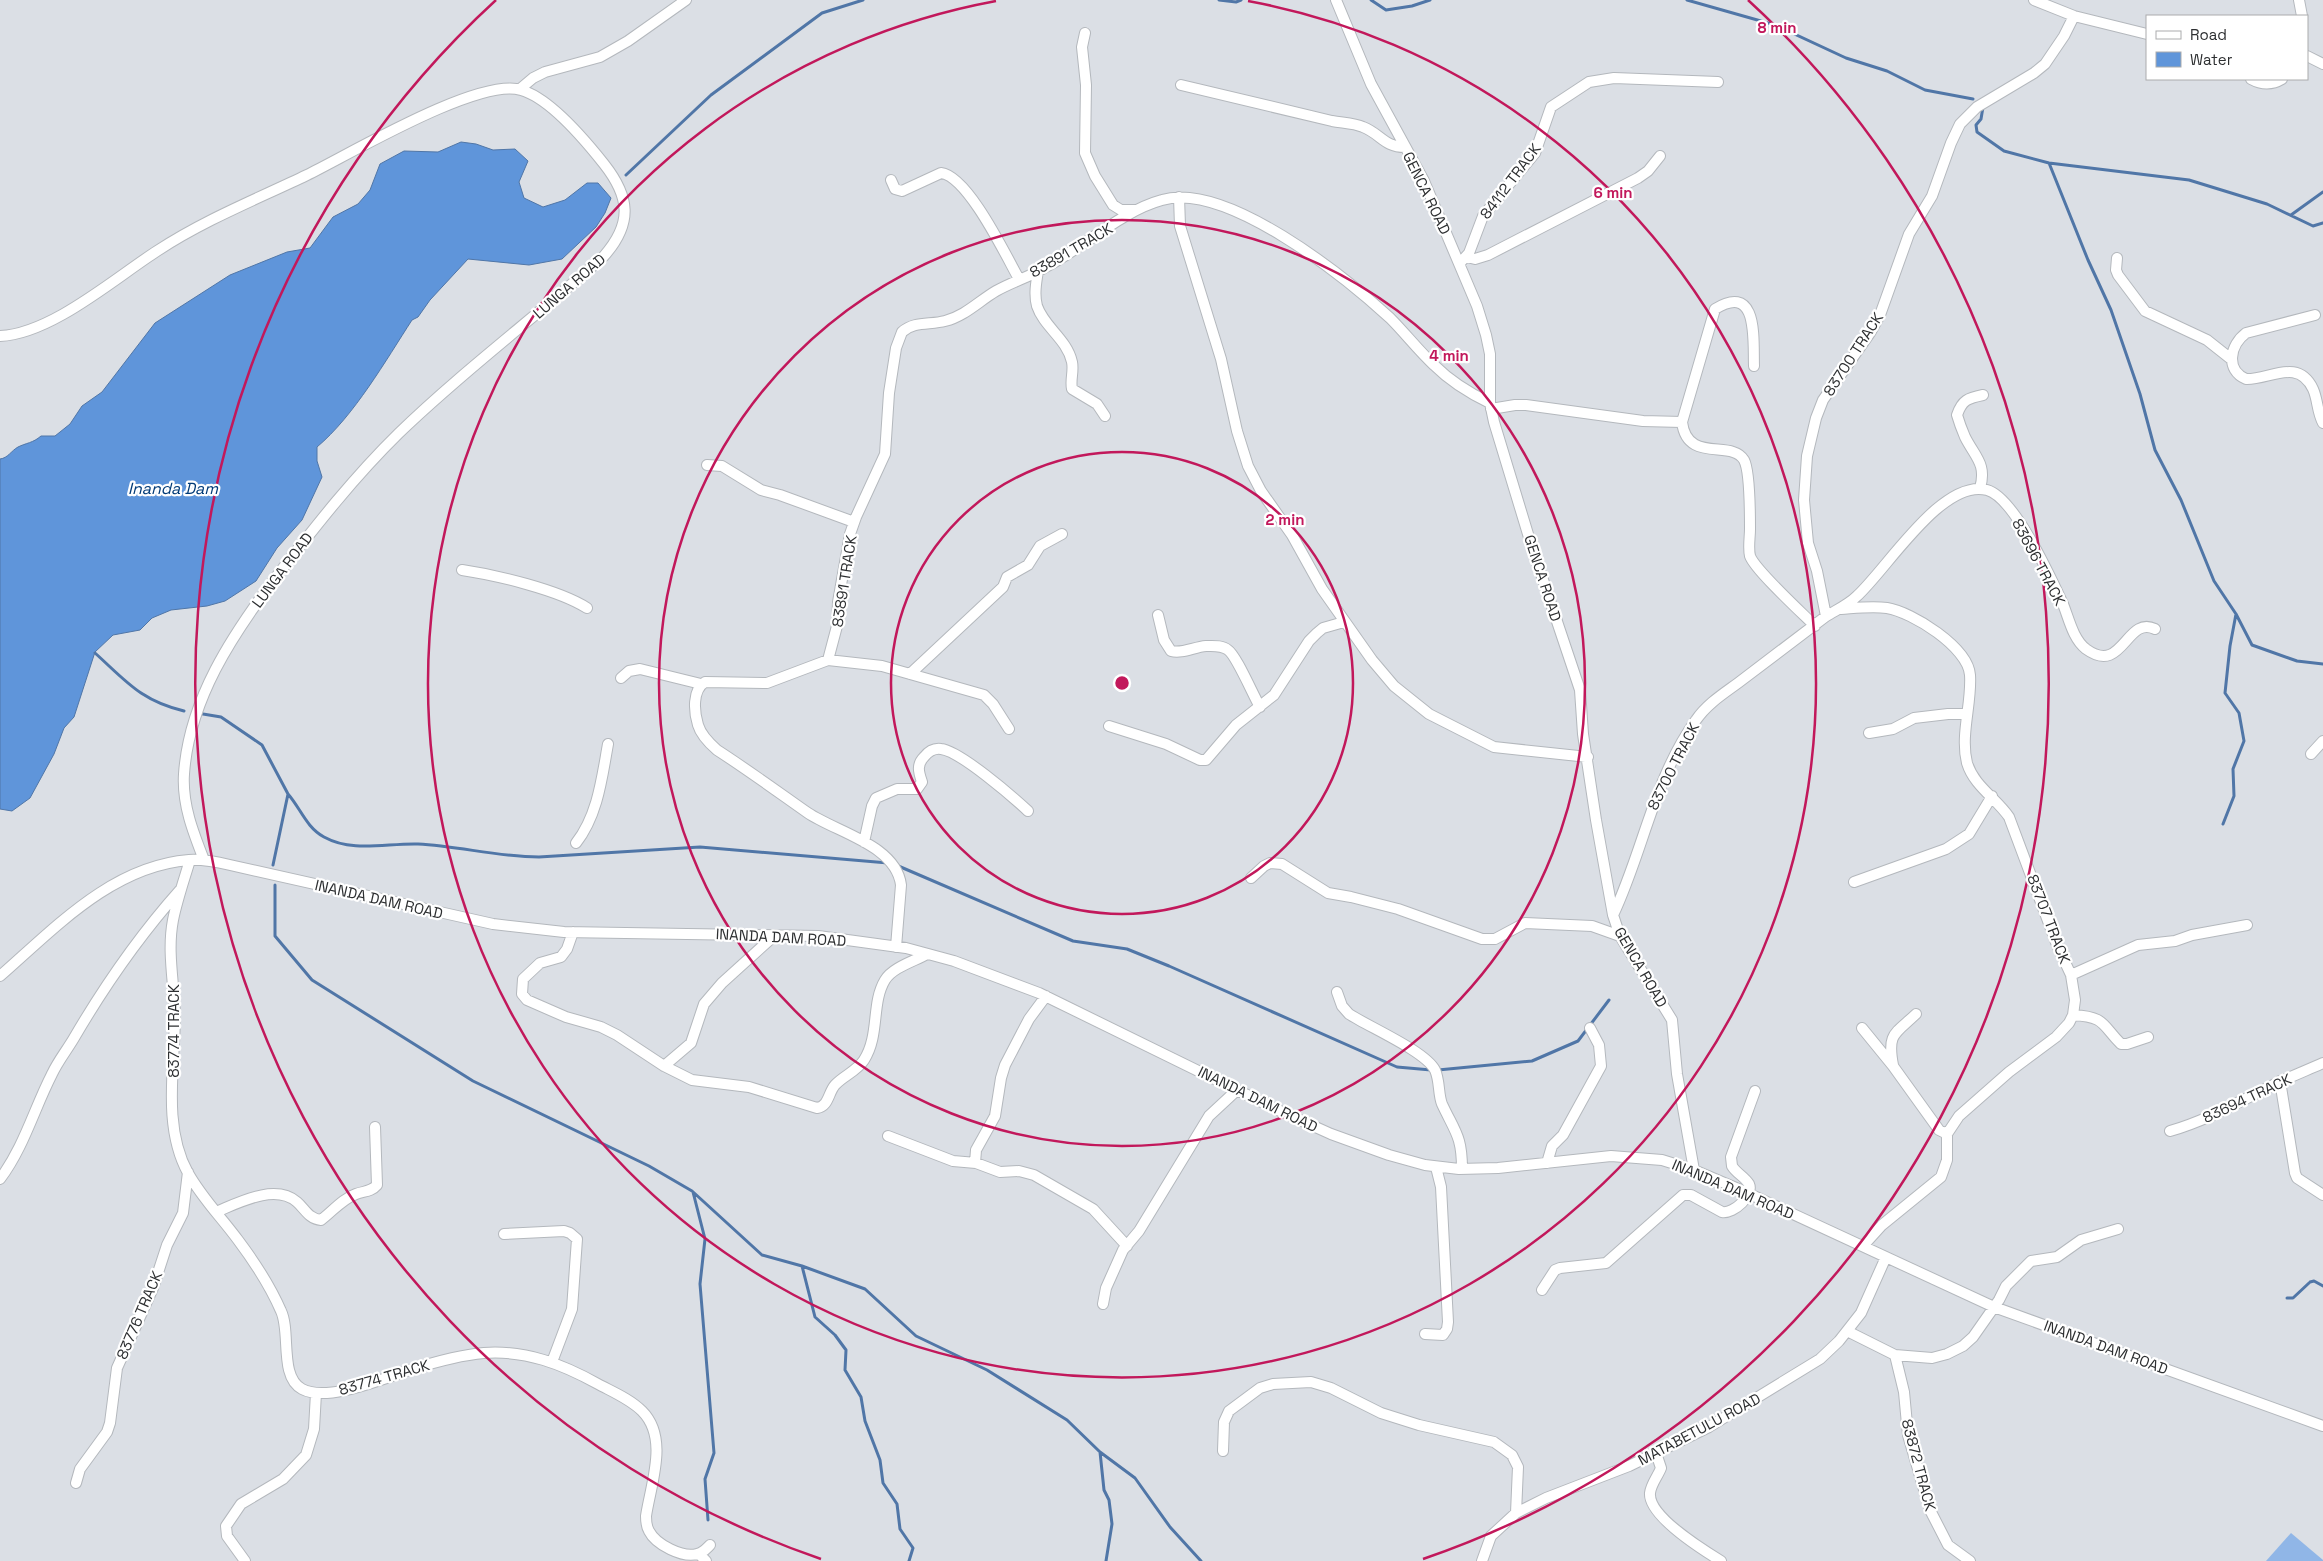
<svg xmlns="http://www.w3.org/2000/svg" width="2323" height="1561" font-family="'Space Grotesk',sans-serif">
	<rect width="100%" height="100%" fill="#dbdfe5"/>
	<path fill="#90b6e7" d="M2291 1533 2323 1560V1561H2266Z"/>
	<path fill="#5f95da" stroke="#5076a7" d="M461 142 476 144 493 150 515 149 528 161 519 182 524 198 543 207 565 200 587 183H598L611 198 605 213 596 227 562 259 529 265 468 259 430 300 418 317 412 320C386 360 354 416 317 447V461L322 477 302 520 277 548 256 581 225 601 207 606 171 610 152 618 140 630 113 635 95 652 74 717 64 728 54 754 30 798 12 811 0 809V459C8 458 11 451 18 447 26 443 33 443 41 436H55L70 424 82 406 102 392 155 323 230 275 287 252 310 248 333 217 358 204 370 190 380 164 404 151 438 152Z"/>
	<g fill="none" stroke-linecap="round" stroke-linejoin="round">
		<path stroke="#5076a7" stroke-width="3" d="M1219 0 1236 2 1241 0
			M1371 0 1386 10 1412 6 1430 0
			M1687 0 1775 25 1846 58 1887 71 1925 90 1973 99
			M1983 107 1981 119 1976 125 1977 132 2004 151 2049 163 2189 180 2267 204 2313 226 2323 223
			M2049 163 2088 260 2111 310 2140 394 2155 450 2181 500 2214 581 2236 614 2252 645 2297 661 2323 664
			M626 175 711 95 822 13 863 0
			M2291 215 2323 192
			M95 653C126 681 141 701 184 711
			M203 714 221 717 262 745 288 794 273 865
			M288 794C301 809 306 827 324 837 353 853 386 843 418 844 459 846 498 857 539 857L700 847 888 863
			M2223 824 2234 796 2233 769 2244 741 2239 713 2225 693 2230 646 2236 614
			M896 865 1073 941 1127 949 1169 966 1397 1067 1431 1070
			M275 885V936L312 980 473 1081 649 1166 692 1191 762 1255 802 1266 865 1289 916 1336 987 1370 1067 1420 1100 1452 1135 1478 1170 1527 1201 1561
			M1438 1070 1532 1061 1578 1041 1609 1000
			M693 1192 705 1239 700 1284 714 1453 705 1479 708 1520
			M802 1266 815 1317 835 1335 846 1350 845 1370 861 1397 865 1421 880 1460 883 1483 897 1504 900 1529 913 1548 909 1561
			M2310 1282 2314 1281 2323 1286
			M2287 1298H2293L2309 1283
			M1100 1452 1104 1490 1109 1500 1112 1524 1106 1561"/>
		<g stroke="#b4b8bd" stroke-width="12">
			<path id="minor" d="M1336 0 1371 84 1424 181 1477 306 1486 335 1490 354V403L1494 422 1531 544 1580 690 1583 734 1596 820 1613 915 1620 936 1672 1020 1677 1074 1694 1170
				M2034 0 2074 16 2147 34
				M2299 0 2302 16
				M1085 33 1082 47 1086 85 1085 153 1095 176 1113 205 1121 210H1135
				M2307 56 2323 64
				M2251 79C2262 85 2272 85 2282 79
				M1181 85 1332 121C1343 123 1354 123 1363 127 1381 134 1384 147 1405 147
				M520 89 533 78 545 72 600 57 628 41 686 0
				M891 180 895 189 902 191 941 173C968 176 1006 256 1019 279
				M1179 197 1180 226 1221 359 1237 431 1248 466 1261 491 1292 535 1322 589 1372 660 1394 686 1429 714 1494 747 1588 757
				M1467 257 1475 259 1488 255 1638 178 1648 171 1660 156
				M2117 258 2116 270 2118 275 2145 311 2207 340 2231 359
				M1460 263 1469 253 1483 216 1535 153 1551 107 1589 82 1614 78 1718 82
				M1038 271C1036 283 1034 295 1037 306 1044 327 1067 339 1072 362 1074 371 1070 380 1072 389L1097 404 1105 416
				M2315 315 2246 333C2230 345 2225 370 2246 379 2269 380 2298 357 2313 389 2318 400 2317 412 2323 423
				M0 336C51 334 115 278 157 251 204 220 257 199 307 175 350 154 479 77 521 90 550 98 585 140 604 164 630 197 633 223 604 256 537 316 464 370 399 433 353 478 315 527 276 577 232 635 189 700 184 774 182 804 193 832 204 860
				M1754 366C1753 340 1759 282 1715 309L1682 422C1687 464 1732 439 1744 460 1750 471 1750 516 1750 529 1750 537 1748 548 1750 556 1755 570 1802 613 1815 626
				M1491 409 1515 405H1526L1643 421 1682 422
				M707 465 722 466 761 490 780 495 854 522
				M1980 488C1987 464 1975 457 1965 437 1962 430 1959 422 1957 415 1962 400 1968 398 1983 395
				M462 570C496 575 559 590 587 608
				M1841 609C1856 608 1872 606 1887 608 1912 612 1968 647 1970 675 1972 703 1960 735 1967 763 1974 786 1996 798 2009 817L2057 945 2071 975 2075 1000 2073 1015 2069 1023 2056 1037 2009 1072 1959 1116 1947 1134V1160L1941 1177 1882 1225 1863 1246
				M1158 615 1164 640 1171 651C1182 654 1194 647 1206 646 1213 646 1222 645 1228 650 1236 655 1253 695 1260 707
				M1826 616 1817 571 1808 543 1804 500 1807 456 1816 418 1823 400 1870 333 1880 315 1909 234 1932 196 1951 143 1960 124 1977 107 2034 73 2045 64 2064 36 2074 16
				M828 660 837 626 838 602 850 534 856 517 885 454 889 393 896 348 902 332C914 321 930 325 945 321 965 316 979 301 996 291 1012 282 1029 277 1044 268 1082 249 1121 211 1162 200 1226 181 1344 276 1390 318 1405 333 1418 350 1434 365 1450 381 1469 393 1490 403
				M910 674 1003 587 1007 577 1028 565 1040 546 1062 534
				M621 678 629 671 640 669 701 684
				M1109 726 1166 744 1200 760H1206L1236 725 1274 695 1309 641 1317 633 1323 628 1344 622
				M1869 733 1893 729 1914 718 1948 714H1967
				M2311 754 2323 741
				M864 842 872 806 876 798 897 789H917L922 782C919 773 916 765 924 757 928 752 934 748 941 749 960 751 1013 797 1028 811
				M576 843C598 815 602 777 608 744
				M190 860C184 880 177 900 173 920 167 951 174 983 175 1014 175 1065 162 1126 188 1173 202 1198 221 1217 238 1240 253 1260 271 1288 281 1311 291 1332 279 1377 302 1389 328 1403 386 1377 413 1369 435 1362 461 1355 484 1353 526 1350 562 1364 598 1384 613 1392 630 1399 642 1411 669 1438 651 1483 646 1516 646 1521 646 1526 649 1531 656 1545 683 1558 697 1554 703 1553 706 1549 710 1545
				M1251 878 1264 866 1270 863 1282 864 1328 893 1351 897 1398 909 1482 939H1495L1525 923 1592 926 1620 936
				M1854 882 1946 849 1969 834 1992 796
				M1613 915C1643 852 1654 778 1696 720 1707 704 1723 694 1738 683 1767 661 1796 639 1825 617 1836 610 1848 605 1857 596 1887 569 1942 478 1987 490 2014 497 2051 578 2063 604 2069 619 2073 639 2086 649 2123 676 2126 615 2155 629
				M573 932 567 949 561 957 540 963 523 979 522 994 527 1000 566 1017 601 1027 617 1035 664 1066 692 1080 749 1087 817 1108C829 1106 828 1093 835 1085 843 1076 857 1071 864 1060 880 1035 871 1003 885 980 893 967 915 961 927 954
				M896 947 901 885C896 845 836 832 808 813 778 792 748 770 717 750 709 743 701 735 698 725 694 712 692 690 705 682L767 683 828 660 882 666 984 695 993 704 1009 729
				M2071 975 2138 945 2175 941 2192 935 2247 925
				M0 976C55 928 112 866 189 860 203 859 217 862 230 865L493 924 564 932 818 936 906 948 954 961 1039 993 1280 1111 1331 1134 1389 1155 1425 1165 1459 1169 1498 1168 1611 1156 1662 1160 1694 1170 1741 1190 1994 1307 2323 1426
				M1337 992 1342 1006 1349 1014C1369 1027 1425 1051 1435 1070 1440 1081 1438 1094 1442 1104 1455 1132 1462 1136 1462 1169
				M2073 1015C2106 1017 2101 1024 2121 1044H2127L2148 1037
				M1862 1028 1893 1066 1939 1130 1947 1134
				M1893 1065C1887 1033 1895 1034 1916 1014
				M664 1066 691 1043 704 1004 722 983 775 935
				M2280 1081 2295 1173 2297 1178 2323 1195
				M2170 1131C2205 1121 2237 1103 2269 1087 2287 1078 2305 1071 2323 1063
				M888 1136 953 1161 976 1163 1000 1172 1019 1171 1034 1175 1093 1209 1127 1246
				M975 1163 976 1150 995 1116 1001 1078 1005 1065 1029 1019 1046 996
				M1547 1163 1552 1146 1563 1135 1601 1066 1599 1045 1590 1028
				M0 1179C24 1147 34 1109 52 1074 58 1061 67 1050 74 1038 105 985 139 936 180 890
				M216 1212C238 1203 275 1183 297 1202 305 1209 309 1219 321 1220 333 1211 342 1199 356 1194 364 1191 371 1192 377 1185L375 1127
				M504 1234 564 1231 570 1233 577 1239 572 1309 552 1362
				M1542 1290 1555 1270 1560 1268 1606 1263 1683 1195H1691L1722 1212C1734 1214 1754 1195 1749 1184 1745 1177 1736 1173 1732 1166L1731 1157 1755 1091
				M1103 1304 1106 1288 1123 1250 1139 1231 1209 1116 1237 1090
				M1847 1331 1895 1355 1932 1358 1947 1354 1963 1346 1973 1337 1999 1300 2006 1286 2031 1261 2057 1257 2081 1240 2118 1229
				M1425 1334 1443 1335 1447 1329 1448 1322 1441 1187 1436 1167
				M1895 1355 1904 1392 1908 1435 1930 1510 1948 1545 1970 1561
				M1223 1451 1224 1422 1229 1411 1260 1388 1273 1384 1311 1382 1331 1388 1381 1413 1419 1425 1494 1442 1512 1455 1518 1467 1516 1513
				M1656 1453 1661 1468C1658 1476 1651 1484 1650 1493 1648 1516 1703 1550 1721 1561
				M76 1483 80 1469 107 1432 110 1423 117 1368 153 1288 167 1245 183 1213 188 1172
				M699 1554 706 1561
				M245 1561 227 1536 226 1526 241 1504 283 1479 306 1455 314 1429 316 1393
				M1482 1561 1491 1536 1516 1513 1546 1498 1629 1466 1709 1427 1820 1359 1839 1341 1861 1313 1886 1257"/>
		</g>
		<use href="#minor" stroke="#fff" stroke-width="10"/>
	</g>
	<g fill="none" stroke="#c2185b" stroke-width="2.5">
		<circle cx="1122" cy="683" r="231"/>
		<circle cx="1122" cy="683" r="463"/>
		<path d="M1248 1A694 694 0 1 1 996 1"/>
		<path d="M821 1559A926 926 0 0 1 496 0M1748 0A926 926 0 0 1 1423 1559"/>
	</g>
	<g text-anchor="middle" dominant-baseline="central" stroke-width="4.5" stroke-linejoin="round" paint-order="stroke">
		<g font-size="15" fill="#2d2f31" stroke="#fff">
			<text transform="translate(1510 181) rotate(-53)">84112 TRACK</text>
			<text transform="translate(1427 193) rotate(64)">GENCA ROAD</text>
			<text transform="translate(1071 250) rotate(-30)">83891 TRACK</text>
			<text transform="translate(569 286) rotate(-41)">LUNGA ROAD</text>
			<text transform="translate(1853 354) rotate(-57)">83700 TRACK</text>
			<text transform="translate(2039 562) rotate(62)">83696 TRACK</text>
			<text transform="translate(282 570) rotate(-53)">LUNGA ROAD</text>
			<text transform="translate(1543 578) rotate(72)">GENCA ROAD</text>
			<text transform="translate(844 581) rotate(-81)">83891 TRACK</text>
			<text transform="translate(1673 766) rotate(-63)">83700 TRACK</text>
			<text transform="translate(379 899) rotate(13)">INANDA DAM ROAD</text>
			<text transform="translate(2049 919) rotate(69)">83707 TRACK</text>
			<text transform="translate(781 937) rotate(3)">INANDA DAM ROAD</text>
			<text transform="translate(1641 967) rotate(60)">GENCA ROAD</text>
			<text transform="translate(173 1031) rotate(-90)">83774 TRACK</text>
			<text transform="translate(2247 1098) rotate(-25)">83694 TRACK</text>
			<text transform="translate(1258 1099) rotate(26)">INANDA DAM ROAD</text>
			<text transform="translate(1733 1189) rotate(23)">INANDA DAM ROAD</text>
			<text transform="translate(139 1315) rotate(-67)">83776 TRACK</text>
			<text transform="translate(2106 1347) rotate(20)">INANDA DAM ROAD</text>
			<text transform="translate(384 1377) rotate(-16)">83774 TRACK</text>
			<text transform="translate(1699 1429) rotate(-28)">MATABETULU ROAD</text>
			<text transform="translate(1919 1465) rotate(75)">83872 TRACK</text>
		</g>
		<g font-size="16" font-style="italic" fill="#003a77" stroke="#fff">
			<text x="173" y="488">Inanda Dam</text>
		</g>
	</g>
	<circle cx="1122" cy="683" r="8" fill="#c2185b" stroke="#fff" stroke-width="2.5"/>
	<g font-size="15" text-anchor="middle" font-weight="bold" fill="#c2185b" stroke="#fff" stroke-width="4.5" stroke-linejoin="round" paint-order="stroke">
		<text x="1777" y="33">8 min</text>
		<text x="1613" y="198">6 min</text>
		<text x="1449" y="361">4 min</text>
		<text x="1285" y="525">2 min</text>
	</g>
	<rect x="2146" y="15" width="162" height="65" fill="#ffffff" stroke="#abacad"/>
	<rect x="2156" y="31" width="25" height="8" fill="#ffffff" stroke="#abacad"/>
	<text x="2190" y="40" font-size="15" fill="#2d2f31">Road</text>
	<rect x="2156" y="52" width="25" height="15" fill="#5f95da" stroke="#abacad"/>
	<text x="2190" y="65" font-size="15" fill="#2d2f31">Water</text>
</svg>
